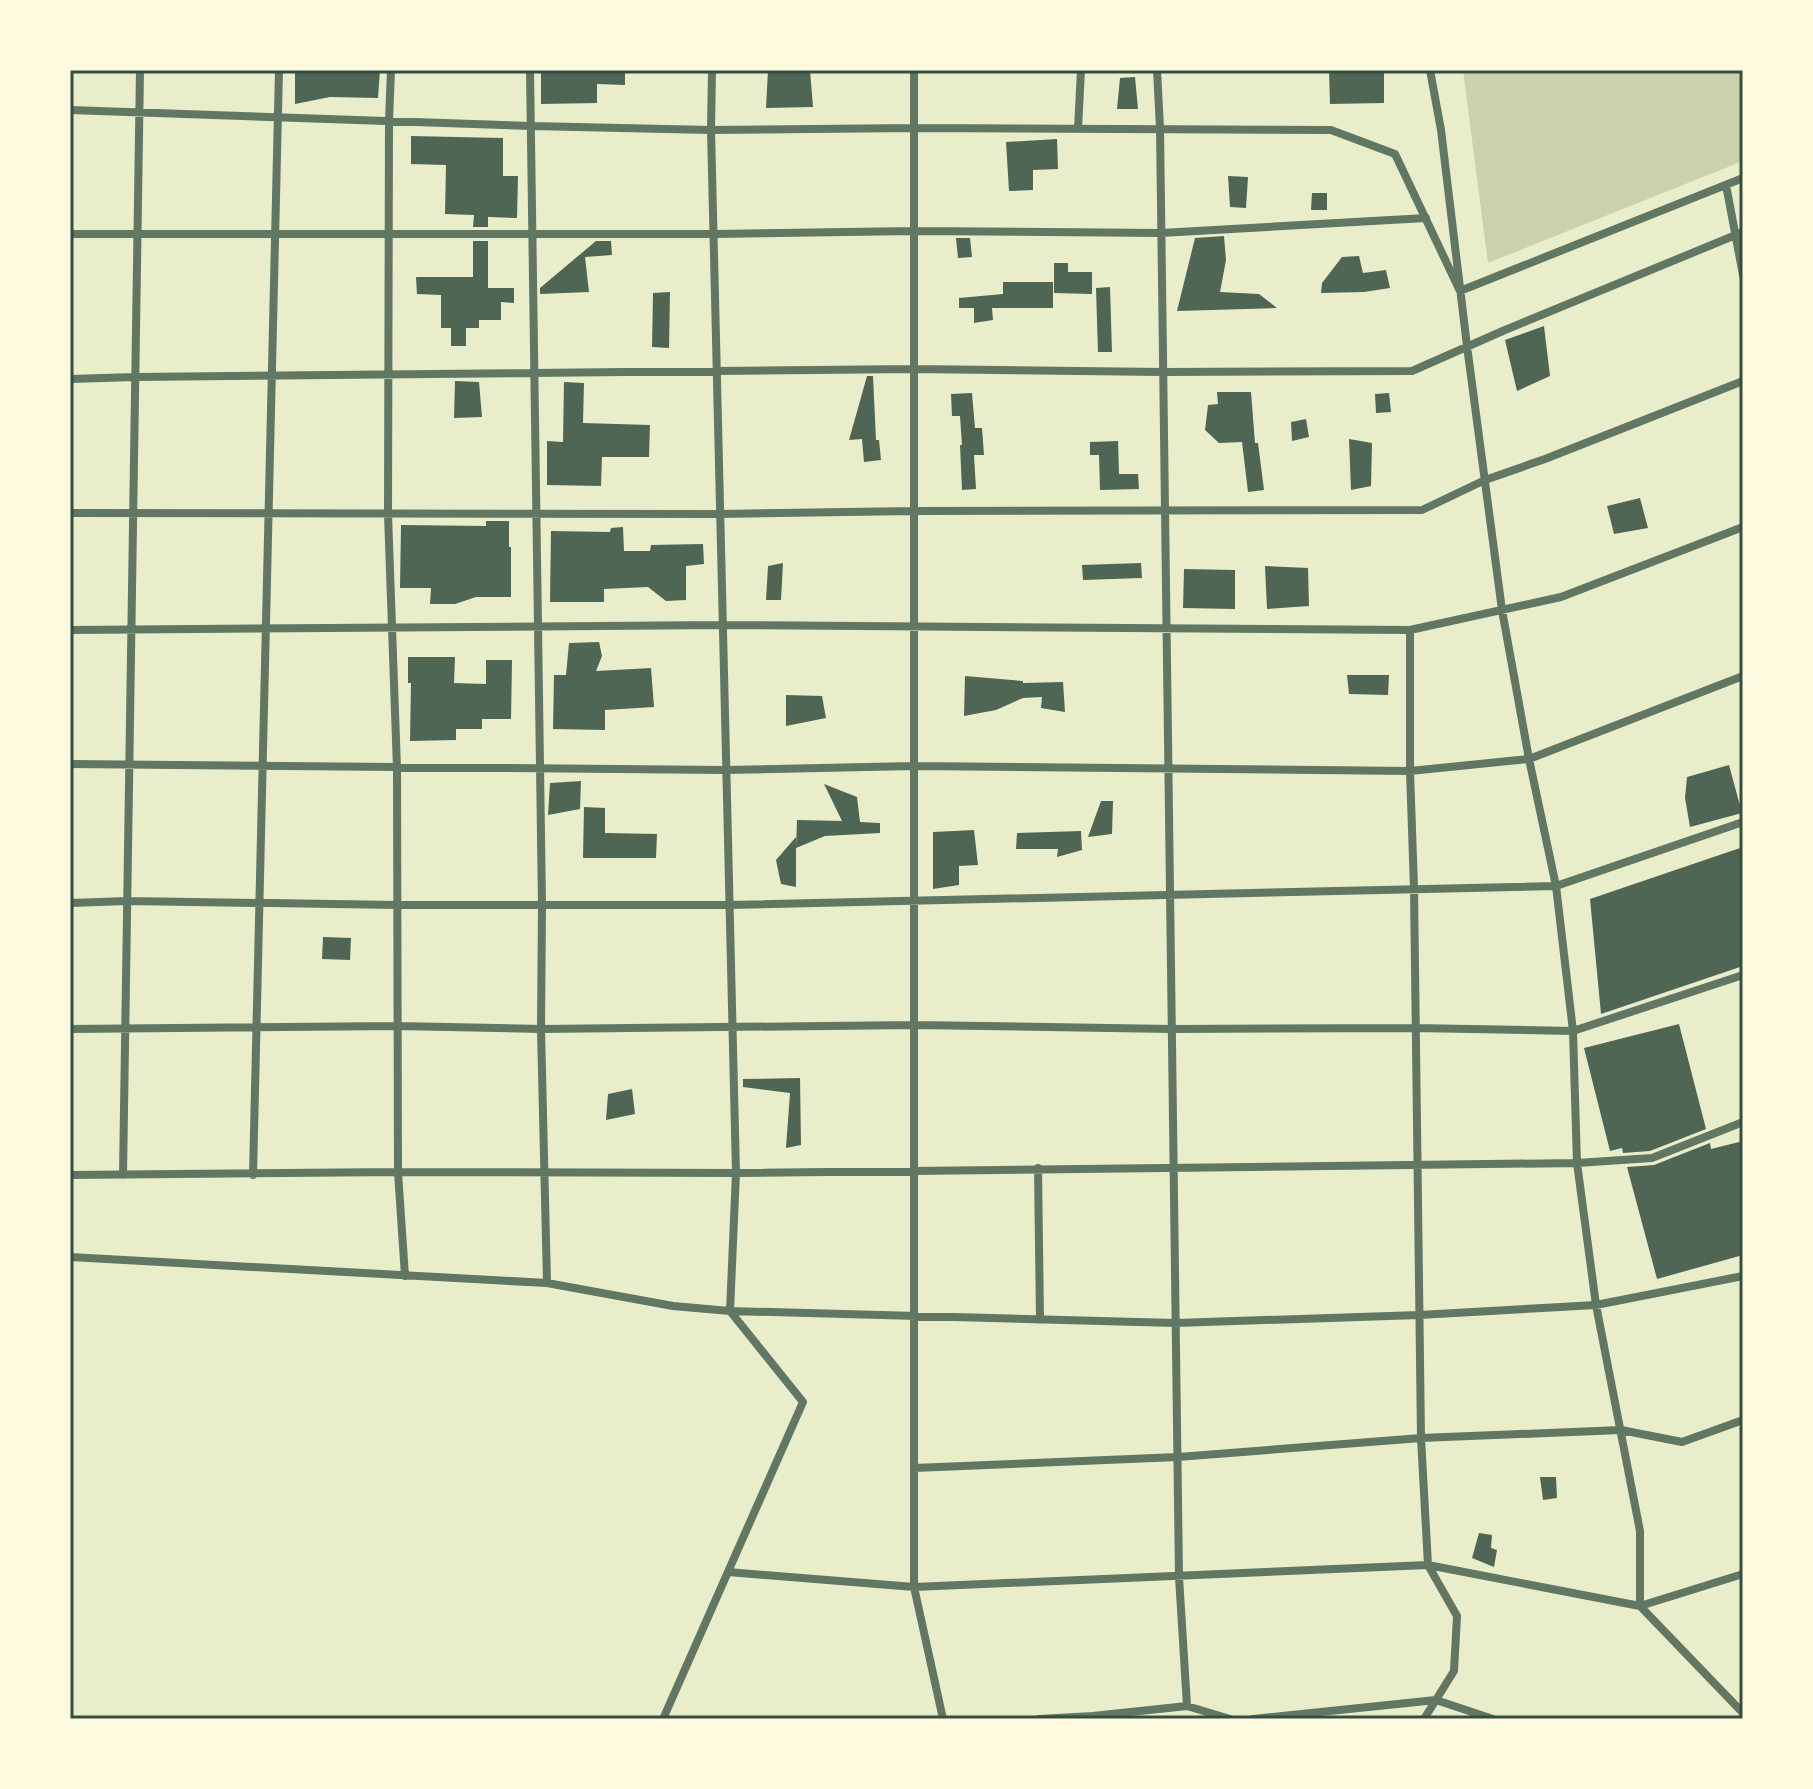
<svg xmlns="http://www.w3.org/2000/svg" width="1813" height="1789" font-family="Cabin,sans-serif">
	<rect width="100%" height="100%" fill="#e9edc9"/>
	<path fill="#cad2ad" d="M1463 70H1743V161L1488 263Z"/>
	<path fill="#4f6655" d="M295 70H380L378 98 330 97 295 104Z
		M541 70H625V85L597 84V103L541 104Z
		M768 70H810L813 107 766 108Z
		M1329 70H1384V103L1330 104Z
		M1135 77 1138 109H1117L1120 78Z
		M411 136 503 138V176H518L517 218 488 217V227H473L474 215 445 214 446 165 411 164Z
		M1057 139 1058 169 1033 170V190L1009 191 1006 142Z
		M1228 176 1248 177 1246 208 1230 207Z
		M1312 193H1327V210H1311Z
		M1224 236 1226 260 1220 292 1259 294 1277 308 1177 311 1195 238Z
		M956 238H970L972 257 958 258Z
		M473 241H488V288H514V303L501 302V320H479V328H466V346H451V328H441V295L417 294 416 277H473Z
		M596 241H611L612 255 585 257 589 292 540 294V288Z
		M1359 256 1363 273 1386 270 1390 288 1364 292 1321 293 1322 283 1342 257Z
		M1054 263H1068V272H1092V294L1054 293Z
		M1003 282H1053V308H992L993 320 974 323V308H959V298L1003 294Z
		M1110 287 1112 352H1098L1096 288Z
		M670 292 669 348 652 347 653 293Z
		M1544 326 1550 376 1517 391 1505 340Z
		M867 376H873L876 440H879L881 460 864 462 862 439 849 440Z
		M455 381 479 382 482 417 454 418Z
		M564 382 584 383 583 423 650 425 649 457H602L601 486 547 485V441L563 442Z
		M1217 392H1251L1255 443H1258L1264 490 1248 492 1242 442 1219 443 1205 430 1208 405 1218 404Z
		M972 393 975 428H982L984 455H974L976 489 962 490 960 445H962L960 416H952L951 394Z
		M1389 393 1391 412 1376 413 1375 394Z
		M1306 419 1309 437 1292 441 1291 422Z
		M1349 439 1372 443 1371 486 1351 490Z
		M1118 441 1119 474H1138L1139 489 1100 490 1099 455H1090V442Z
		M1640 498 1648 528 1614 534 1607 506Z
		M486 521H509V547H511V597H476L455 604H430L431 588H400L401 525 486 526Z
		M623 527 624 551H650L651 545 703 544 704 564 686 566V600L666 601 648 587 604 589V602H550L551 531 610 532 611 528Z
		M783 563 781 600H766L768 566Z
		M1141 563 1142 578 1083 580 1082 565Z
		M1265 566 1308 568 1309 606 1267 609Z
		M1184 569 1235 570V609L1183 608Z
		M599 642 602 656 596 671 651 668 654 707 605 710V730L553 729 554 675H566L569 643Z
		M408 657H455L454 683 486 684V660H512L511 719H482V729H456V740L410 741 411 683H408Z
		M1347 675H1389L1388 695 1349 694Z
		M965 676 1023 681V683L1063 682 1065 712 1041 708 1042 697 1023 698 996 710 964 716Z
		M786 695 822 696 826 718 786 726Z
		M1729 765 1742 813 1690 827 1685 798 1687 777Z
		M581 781 580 809 548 815 550 783Z
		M824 784 857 797 860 822 880 823V833L825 836 796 848 797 820 842 821Z
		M1101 801H1113L1112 834 1088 837Z
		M584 807 605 808V833L657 834 656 858H583Z
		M974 830 978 865 959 866V885L933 889V832Z
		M1081 831 1082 850 1057 857 1058 849H1016L1017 833Z
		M796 837V887L781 884 776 860Z
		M1743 847V966L1601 1014 1590 899Z
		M323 937 351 938 350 960 322 959Z
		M1679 1024 1706 1129 1650 1151 1623 1153 1622 1148 1610 1151 1584 1048Z
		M800 1078 801 1145 786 1148 790 1093 743 1087V1079Z
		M632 1089 635 1114 606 1120 608 1094Z
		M1743 1141V1255L1657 1279 1627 1167 1654 1165 1710 1143 1711 1149Z
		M1540 1477H1556L1557 1498 1543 1500Z
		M1479 1533 1492 1535 1491 1548 1497 1550 1494 1567 1472 1558Z"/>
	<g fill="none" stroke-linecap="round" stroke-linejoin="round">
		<path stroke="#617663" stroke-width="8" d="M391 70 389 121 388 514 397 768 398 1172 405 1276
			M530 70 542 905 541 1029 547 1283
			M914 70V1587L943 1719
			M1157 70 1160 128 1179 1577 1187 1706
			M1430 70 1441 130 1467 346 1502 610 1529 759 1556 886 1573 1031 1577 1163 1596 1305 1640 1531V1606L1743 1713
			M70 110 531 126 711 130 914 128 1331 130 1395 154 1460 291 1743 178
			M1078 129 1081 70
			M1726 185 1743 275
			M70 234H714L914 231 1161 233 1426 218
			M70 379 135 377 914 369 1163 372 1412 371 1505 330 1743 232
			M70 513 720 514 914 511 1422 510 1485 480 1545 459 1743 381
			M70 630 722 625 1410 630 1561 597 1743 527
			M1410 630V771L1414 888 1421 1438 1428 1565 1457 1616 1454 1671 1424 1719
			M70 764 725 770 914 766 1410 771 1529 759 1743 676
			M70 903 127 901 398 905H729L1556 886 1743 822
			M70 1029 398 1026 541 1029 914 1025 1171 1029 1415 1028 1573 1031 1743 975
			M1038 1168 1040 1320
			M70 1175 398 1172 736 1173 1577 1163 1652 1158 1743 1122
			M123 1175 140 70
			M253 1175 279 70
			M70 1257 547 1283 673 1306 730 1311 1176 1323 1419 1315 1596 1305 1743 1276
			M914 1468 1178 1457 1421 1438 1621 1430 1682 1442 1743 1420
			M728 1572 914 1587 1428 1565 1640 1606 1743 1574
			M663 1719 803 1402 730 1311 736 1173 711 130 712 70
			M1039 1719 1093 1716 1187 1706 1230 1719
			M1253 1719 1436 1700 1493 1719"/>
	</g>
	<rect width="1813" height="1789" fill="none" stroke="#fefae0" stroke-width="144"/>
	<rect x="72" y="72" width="1669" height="1645" fill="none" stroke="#344e41" stroke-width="3"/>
</svg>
